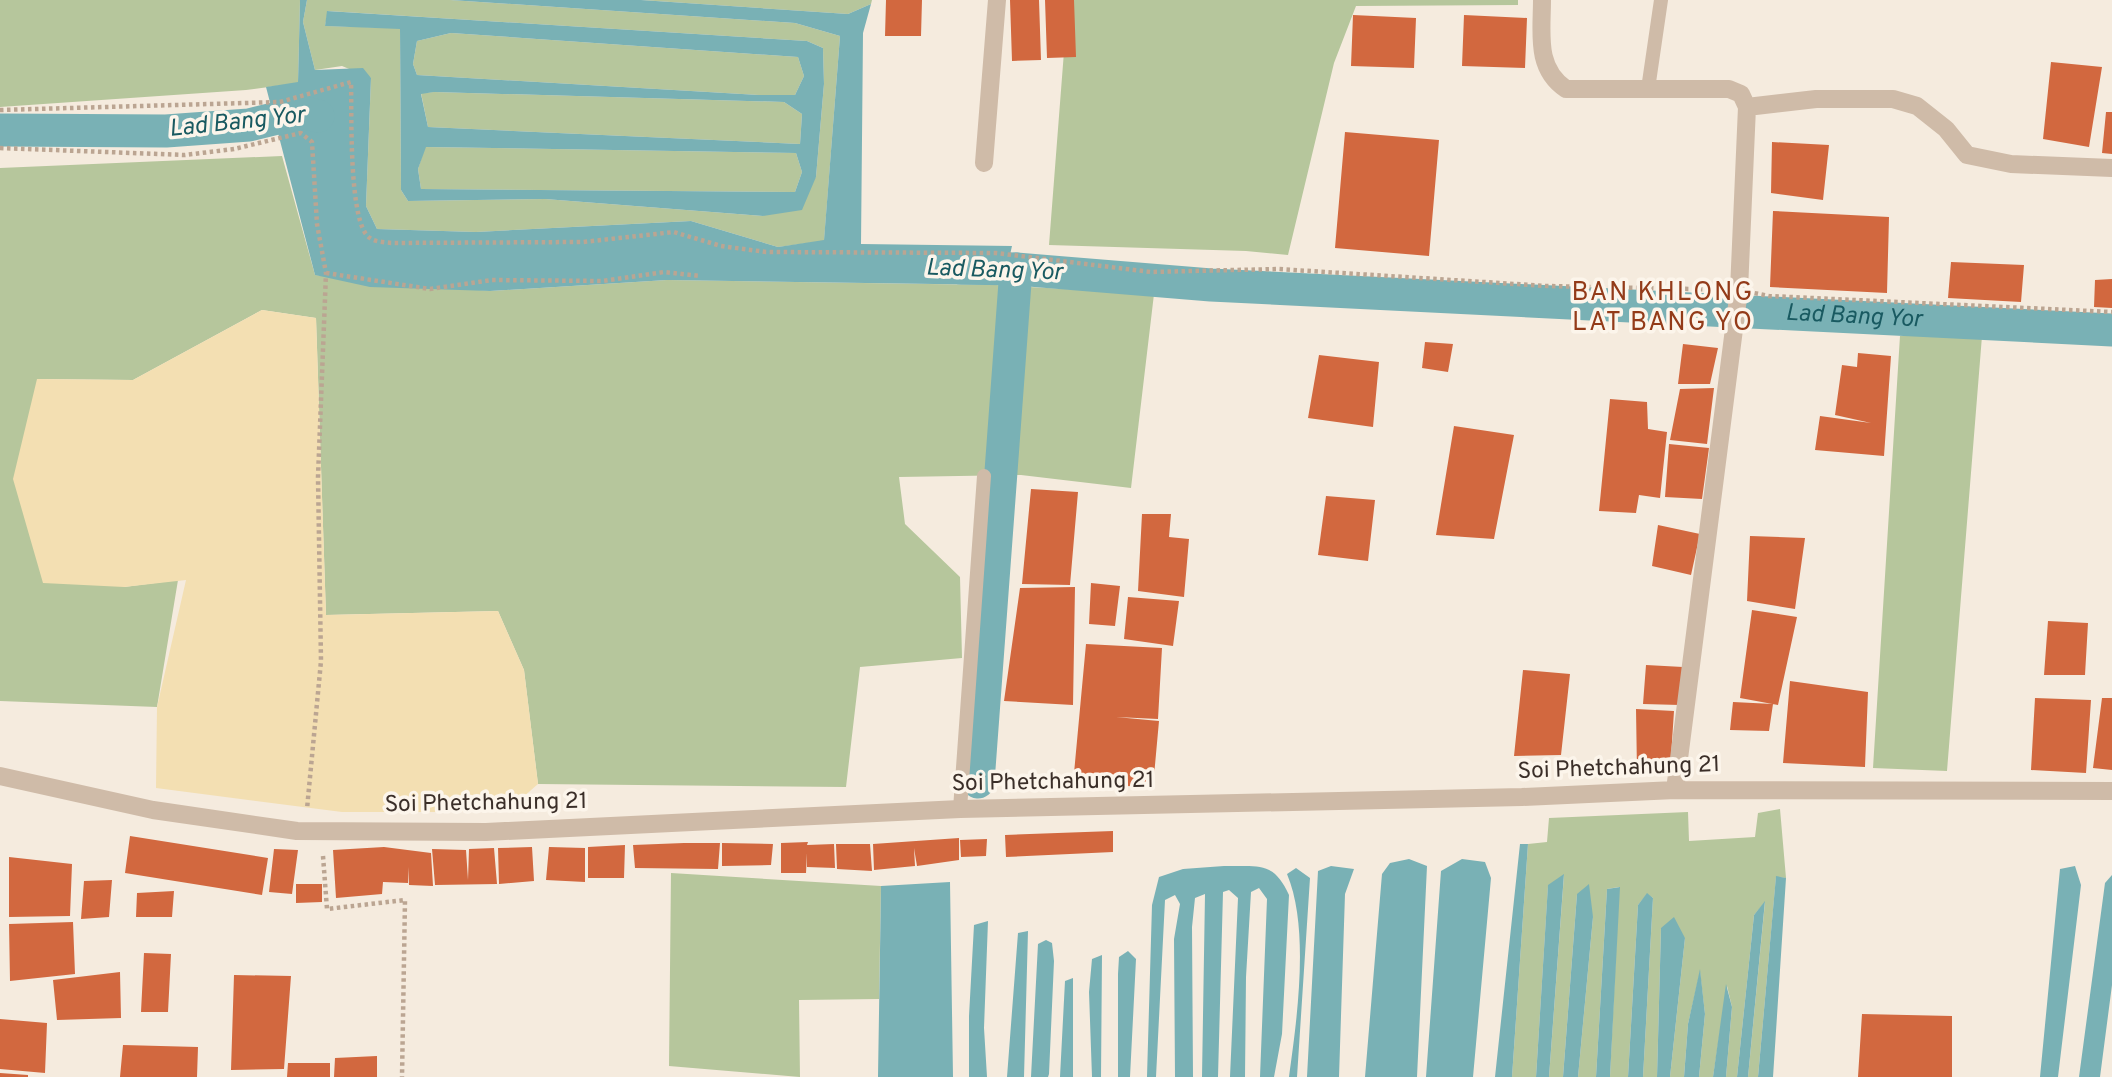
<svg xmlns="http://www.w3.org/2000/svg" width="2112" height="1077" font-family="Overpass,sans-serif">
	<rect width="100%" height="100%" fill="#f5ebde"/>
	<path fill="#b6c69c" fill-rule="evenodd" d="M0 0H300L298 83 246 90 0 107Z
		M307 0H450L795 23 840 36 824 241 778 247 691 221 476 232 377 229 366 206 371 78 342 66 315 70 303 22ZM328 11 807 41 823 48 824 84 816 177 763 216 545 199 408 201 401 190 400 28 325 26Z
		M641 0H872L871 4 848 14Z
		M1068 0H1518V5L1356 6 1334 63 1288 255 1246 251 1049 245Z
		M451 33 798 57 804 76 795 95H759L417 75 413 64 417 41Z
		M434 92 784 102 802 114 800 144 428 127 421 93Z
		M425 147 796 153 802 172 795 192 421 189 418 169Z
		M282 156 315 275 490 291 667 280 996 285 1154 294 1131 488 1021 475 899 477 905 524 960 577 962 658 860 667 846 787 538 784 524 670 498 611 326 615 316 318 262 310 133 380 37 379 124 587 178 580 157 707 0 701V168Z
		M1900 336H1982L1947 771 1873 768Z
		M1780 809 1786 878 1776 877 1758 1077H1748L1765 902 1754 915 1737 1077H1726L1732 1007 1727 986 1713 1077H1699L1705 1014 1700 972 1688 1024 1684 1077H1670L1685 938 1661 928 1657 1077H1643L1653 898 1647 894 1638 905 1628 1077H1610L1619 887 1607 889 1596 1077H1578L1593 917 1577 894 1563 1077H1549L1564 875 1548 886 1536 1077H1512L1528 844 1547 842 1549 818 1688 812 1689 841 1755 837 1758 813Z
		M671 873 881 886 879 999 799 1000 800 1077 669 1066Z"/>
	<path fill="#f3dfb2" d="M262 310 316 318 326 615 498 611 524 670 538 784 506 812H342L156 788 157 707 186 580 124 587 43 583 13 479 37 379 133 380Z"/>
	<path fill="#79b1b5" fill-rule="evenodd" d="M300 0H307L303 22 315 70 363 68 371 78 366 206 377 229 476 232 691 221 778 247 824 240 840 36 795 23 450 0H641L848 14 871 4 863 33 861 244 1012 246 1003 285 667 280 490 291 370 287 315 275 266 87 298 82Z
		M327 11 807 41 823 48 824 84 816 177 802 210 763 216 545 199 408 201 401 190 400 29 325 26ZM451 33 798 57 804 76 795 95H759L417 75 413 64 417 41ZM434 92 784 102 802 114 800 144 428 127 421 94ZM426 147 796 153 802 172 795 192 421 189 418 169Z
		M1520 844H1528L1512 1077H1495Z
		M1409 859 1427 866 1417 1077H1365L1382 874 1390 863Z
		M1462 859 1485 862 1491 878 1473 1077H1426L1441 871Z
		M1224 866C1258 867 1273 860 1289 895L1282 1034 1274 1077H1260L1267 899 1259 888 1251 892 1246 977 1245 1077H1230L1238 898 1229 890 1223 892 1218 1077H1202L1205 894 1195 898 1192 927 1193 1077H1175L1174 939 1180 904 1175 895 1165 900 1156 1077H1147L1152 905 1159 877 1183 869Z
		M1331 866 1354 869 1345 894 1339 1077H1307L1318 871Z
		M2075 866 2081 885 2058 1077H2040L2060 869Z
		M1296 868 1310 878 1297 1077H1289C1297 1018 1310 929 1287 874Z
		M1564 874 1549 1077H1536L1548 885Z
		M2112 875V985L2100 1077H2079L2105 883Z
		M1776 876 1786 878 1773 1077H1758Z
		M950 882 953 1077H878L881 886Z
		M1589 884 1593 917 1578 1077H1563L1577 894Z
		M1620 887 1610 1077H1596L1607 889Z
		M1647 893 1653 898 1643 1077H1628L1638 905Z
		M1765 901 1748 1077H1737L1754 915Z
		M1674 917 1685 938 1670 1077H1657L1661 928Z
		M988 921 984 1028 987 1077H969V1016L974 925Z
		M1028 931 1024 1077H1007L1018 933Z
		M1046 940 1052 943 1054 961 1049 1074 1048 1077H1031L1038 944Z
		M1128 951 1136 959 1130 1077H1118V974L1119 957Z
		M1102 955 1101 1077H1092L1089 992 1092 959Z
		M1700 969 1705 1014 1699 1077H1684L1688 1024Z
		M1073 978V1077H1060L1065 981Z
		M1726 984 1732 1007 1726 1077H1713Z"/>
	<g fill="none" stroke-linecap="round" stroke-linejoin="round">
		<g stroke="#79b1b5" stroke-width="33">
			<path d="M0 130 166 131 249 125 302 112 318 116"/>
			<path id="s1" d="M961 268 1016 269 1211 285 2112 330"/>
			<path d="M978 782 1016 269"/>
		</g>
	</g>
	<path fill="#d2683f" d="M886 0H922L921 36H885Z
		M1010 0H1039L1041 60 1012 61Z
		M1045 0H1074L1076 57 1047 58Z
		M1353 15 1416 18 1414 68 1351 66Z
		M1464 15 1527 18 1525 68 1462 66Z
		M2051 62 2102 67 2089 147 2043 139Z
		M2106 112H2112V154L2102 153Z
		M1345 132 1439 140 1429 256 1335 248Z
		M1772 142 1829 145 1823 200 1771 193Z
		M1773 211 1889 217 1887 293 1770 287Z
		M1951 262 2024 265 2021 302 1948 298Z
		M2112 279V308L2094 307 2095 280Z
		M1425 342 1453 344 1448 372 1422 368Z
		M1683 344 1718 348 1710 384H1678Z
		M1858 353 1891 356 1884 456 1815 450 1820 416 1871 423 1835 415 1842 365 1857 367Z
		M1319 355 1379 362 1373 427 1308 418Z
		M1714 388 1707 444 1670 440 1680 389Z
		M1610 399 1647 402 1648 429 1667 432 1660 498 1639 495 1636 513 1599 511Z
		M1454 426 1514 435 1494 539 1436 535Z
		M1669 444 1709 448 1702 499 1665 497Z
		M1031 489 1078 492 1070 585 1022 584Z
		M1326 496 1375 500 1368 561 1318 555Z
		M1142 514H1171L1169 537 1189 539 1184 597 1138 591Z
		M1658 525 1700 534 1691 575 1652 566Z
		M1750 536 1805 538 1795 609 1747 601Z
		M1091 583 1120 586 1115 626 1089 624Z
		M1075 587 1073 705 1004 701 1020 588Z
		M1128 597 1179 601 1173 646 1124 639Z
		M1752 610 1797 617 1778 705 1740 698Z
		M2048 621 2088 623 2085 675H2044Z
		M1086 644 1162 648 1158 719 1116 717 1159 721 1153 787 1073 784Z
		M1646 665 1683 667 1680 705 1643 704Z
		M1523 670 1570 674 1561 755 1514 756Z
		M1790 681 1868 692 1865 767 1783 763Z
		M2035 698 2091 700 2086 773 2031 770Z
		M2102 698H2112V770L2093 768Z
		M1733 702 1773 704 1769 731 1730 730Z
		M1636 709 1674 711 1670 772 1637 771Z
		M1113 831V852L1006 857 1005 835Z
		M130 836 268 858 262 895 125 873Z
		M959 838V860L917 866 914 848 915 866 874 870 873 844Z
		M987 839 986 856 961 857 960 840Z
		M808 842 807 845 834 844 835 868 807 867V853L806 873H781V843Z
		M684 843H720L718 869 635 868 633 845Z
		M722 843 773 844 771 865 722 866Z
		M836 844H870L872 871 837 869Z
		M625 845 624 878H588V847Z
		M384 847 431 853 433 886 409 885 408 867V883L383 882 382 894 336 898 333 850Z
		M532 847 534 881 499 884 498 848Z
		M549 847 585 848V882L546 880Z
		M494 848 497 884 435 885 432 849 466 850 468 880 469 849Z
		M274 849 298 850 292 894 269 892Z
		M9 857 72 864 70 916 9 917Z
		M112 880 109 917 81 919 84 881Z
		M296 884H322V902L296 903Z
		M174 891 172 917H136L137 893Z
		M73 922 75 974 10 981 9 924Z
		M144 953 171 954 168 1012H141Z
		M120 972 121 1018 57 1020 53 980Z
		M234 975 291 976 284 1069 231 1070Z
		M1862 1014 1952 1016V1077H1858Z
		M0 1019 47 1023 45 1073 0 1069Z
		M123 1045 198 1047 197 1077H120Z
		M377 1056V1077H334L335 1058Z
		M288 1063H330V1077H287Z
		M0 1073 28 1075V1077H0Z"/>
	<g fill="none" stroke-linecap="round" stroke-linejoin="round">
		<path stroke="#bba592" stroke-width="4.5" stroke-dasharray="3.5 3.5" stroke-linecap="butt" d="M0 148 185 155 234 149 301 133 312 142 317 224 326 273 318 477 321 661 307 809
			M326 273 430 289 492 280 602 281 664 272 701 276
			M323 856 327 909 405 900 402 1077"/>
		<path stroke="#cfbba8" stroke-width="14" d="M1648 89 1661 0
			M960 809 984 476"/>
		<path stroke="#cfbba8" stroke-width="18" d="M1542 0C1542 33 1535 68 1566 89H1729L1741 94 1747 107 1739 290 1675 790
			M1747 107 1816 99H1893L1917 106 1946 129 1967 155 2011 164 2112 168
			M984 163 997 0
			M0 776 153 810 297 831 486 832 960 809 1522 797 1675 790 2112 791"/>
		<path stroke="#bba592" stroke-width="4.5" stroke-dasharray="3.5 3.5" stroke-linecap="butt" d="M0 110 280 102 351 82C352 110 348 225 370 238 375 242 385 242 391 243L583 242 674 232 721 246 766 252 996 253 1151 272 1278 269 1547 286 1739 290 1769 296 2112 312"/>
	</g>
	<g text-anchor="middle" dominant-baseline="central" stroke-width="7" stroke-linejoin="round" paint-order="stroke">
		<g font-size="23" fill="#3b2f29" stroke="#fcf5eb">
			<text transform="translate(1619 769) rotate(-2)">Soi Phetchahung 21</text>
			<text transform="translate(1053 783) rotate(-1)">Soi Phetchahung 21</text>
			<text transform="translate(486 804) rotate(-1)">Soi Phetchahung 21</text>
		</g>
		<g font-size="24" font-style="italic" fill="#195a61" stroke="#fcf5eb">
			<text transform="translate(237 123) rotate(-6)">Lad Bang Yor</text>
			<text transform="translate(994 271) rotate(2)">Lad Bang Yor</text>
			<text stroke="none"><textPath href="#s1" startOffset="894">Lad Bang Yor</textPath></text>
		</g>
		<g font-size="26" letter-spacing="2" fill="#933b19" stroke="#fcf5eb">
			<text x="1663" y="293">BAN KHLONG<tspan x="1663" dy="30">LAT BANG YO</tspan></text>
		</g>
	</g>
</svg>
